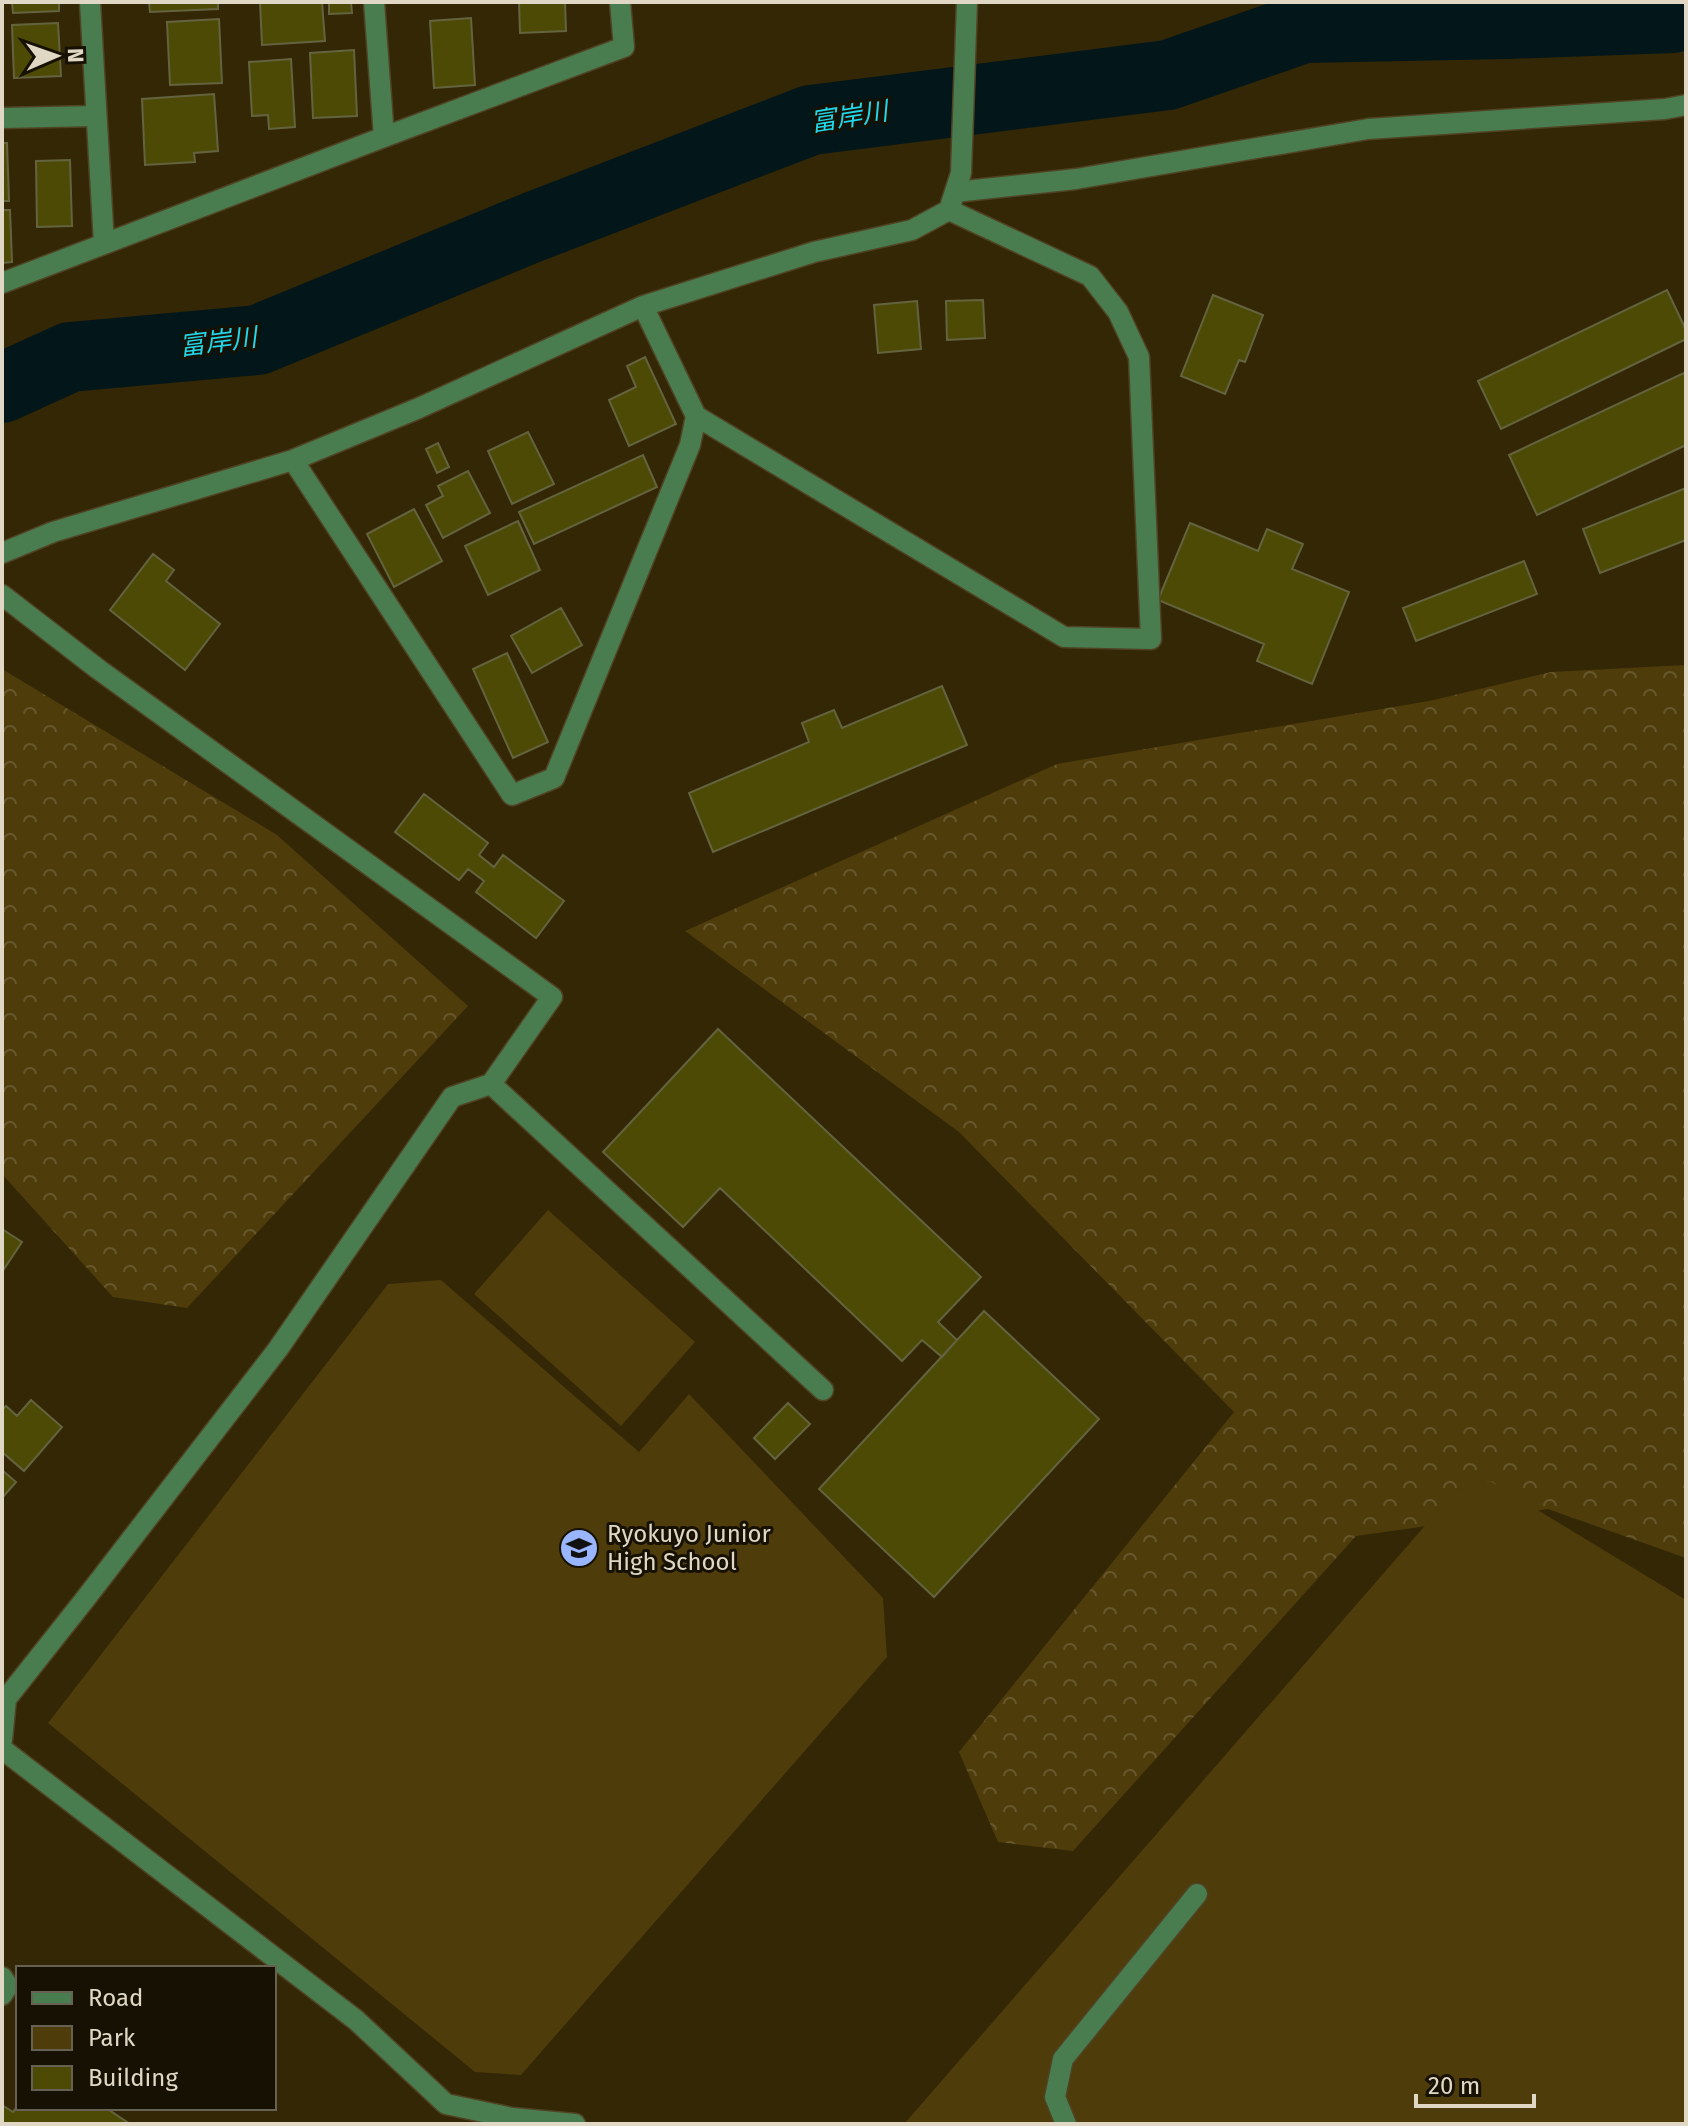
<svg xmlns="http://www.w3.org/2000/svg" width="1688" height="2126" font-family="'Fira Sans','Noto Sans JP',sans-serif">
	<defs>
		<pattern id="forest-crowns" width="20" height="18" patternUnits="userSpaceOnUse" patternTransform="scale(2)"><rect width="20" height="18" fill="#4e3c0b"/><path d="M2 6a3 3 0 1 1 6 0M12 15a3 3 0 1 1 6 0" fill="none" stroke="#67572d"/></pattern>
	</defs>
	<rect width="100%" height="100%" fill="#342705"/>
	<path fill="url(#forest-crowns)" d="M1686 665V1558L1548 1509 1356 1536 1073 1851 998 1842 959 1752 1234 1412 959 1132 685 931 1057 764 1429 701 1551 672Z
		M2 669 277 835 468 1006 187 1308 113 1297 2 1174Z"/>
	<path fill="#4e3c0b" d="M548 1210 695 1342 621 1426 474 1294Z
		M441 1280 639 1452 689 1394 883 1598 887 1657 521 2075 475 2072 48 1723 388 1284Z
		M1490 1481 1686 1600V2124H904L1456 1490Z"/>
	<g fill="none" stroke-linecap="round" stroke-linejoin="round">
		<path stroke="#03171a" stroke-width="70" d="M2 388 70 357 258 340 533 227 811 120 1168 75 1304 28 1507 24 1673 18 1686 15"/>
	</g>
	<path fill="#4d4a05" stroke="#646340" stroke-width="2" d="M12 2H59V11L13 13Z
		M149 2H218V9L150 12Z
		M260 2H322L325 41 262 45Z
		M329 2H351L352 13 329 14Z
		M519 2H565L566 31 520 33Z
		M471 18 475 85 434 88 430 21Z
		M219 19 222 83 170 85 167 22Z
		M58 23 61 76 14 78 12 25Z
		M354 50 357 116 313 118 310 53Z
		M291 59 295 127 269 129 268 115 252 116 249 62Z
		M214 94 218 151 194 153 195 162 145 165 142 99Z
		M2 143H7L9 201H2Z
		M70 160 72 226 37 227 36 161Z
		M2 210H10L12 262 2 263Z
		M1667 290 1686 330V339L1501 429 1478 381Z
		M1213 295 1263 315 1245 362 1239 360 1225 394 1181 376Z
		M983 300 985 338 947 340 946 301Z
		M917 301 921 349 878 353 874 305Z
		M645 357 676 424 629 446 609 400 636 387 627 366Z
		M1686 372V445L1537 515 1509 455Z
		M528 432 554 484 512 504 488 451Z
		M438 443 449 467 437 473 426 449Z
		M643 455 657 487 534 544 519 512Z
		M468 471 490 513 443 538 426 505 443 496 438 486Z
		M1686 488V540L1600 573 1583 529Z
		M414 509 442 561 394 587 367 534Z
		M518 521 540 570 488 595 465 546Z
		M1190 523 1258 551 1267 529 1303 544 1292 569 1349 592 1312 684 1257 661 1264 644 1158 600Z
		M153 554 174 570 166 581 220 624 185 670 110 610Z
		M1524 561 1537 594 1416 641 1403 608Z
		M561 608 582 645 532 673 511 636Z
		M507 653 548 742 513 758 473 669Z
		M942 686 967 745 713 852 689 793 809 742 802 723 834 710 842 728Z
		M424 794 488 843 479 855 494 867 503 855 564 901 536 938 476 892 484 881 468 869 459 880 395 832Z
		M718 1029 981 1277 938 1322 957 1340 942 1357 922 1340 902 1361 720 1188 683 1227 603 1152Z
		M2 1229 22 1242 2 1272Z
		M984 1311 1099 1419 934 1597 819 1489Z
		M31 1400 62 1427 24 1471 2 1452V1410L6 1406 17 1416Z
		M788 1403 810 1424 775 1459 754 1438Z
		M2 1470 16 1482 2 1498Z
		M2 2105 13 2112 18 2105V2108H106L130 2124H2Z"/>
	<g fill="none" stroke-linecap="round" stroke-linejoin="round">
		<g stroke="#504324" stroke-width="23">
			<path id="minor" d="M90 2 104 244
				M2 118 96 116
				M384 137 624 47 620 2
				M955 192 1076 179 1368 129 1665 109 1686 105
				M2 283 384 137 374 2
				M696 416 1064 637 1151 639 1139 357 1118 312 1090 276 949 210
				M293 460 512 795 554 778 690 445 696 416 643 306
				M2 553 53 532 293 460 419 408 643 306 814 252 912 230 949 210 961 173 967 2
				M2 595 98 669 552 997 491 1084 452 1097 278 1349 86 1598 6 1699 2 1740
				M491 1084 823 1390
				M2 1749 356 2020 446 2104 512 2118 575 2124
				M2 1977 8 1986 2 1995
				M1066 2124 1055 2097 1063 2059 1197 1894"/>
		</g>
		<use href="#minor" stroke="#497c4f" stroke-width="20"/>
	</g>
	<defs>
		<g id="school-disc" transform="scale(2)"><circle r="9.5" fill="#98b5fd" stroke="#171104"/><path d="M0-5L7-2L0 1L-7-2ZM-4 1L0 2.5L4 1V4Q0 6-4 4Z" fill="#111"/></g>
	</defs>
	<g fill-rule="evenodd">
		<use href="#school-disc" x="579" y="1548"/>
	</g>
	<g text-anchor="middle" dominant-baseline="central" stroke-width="6" stroke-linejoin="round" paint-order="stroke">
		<g font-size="24" fill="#e0d8c5" stroke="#171104" text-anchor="start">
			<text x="607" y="1534">Ryokuyo Junior<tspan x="607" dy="28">High School</tspan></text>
		</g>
		<g font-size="26" font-style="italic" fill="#1fd8ec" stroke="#171104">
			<text transform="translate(849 117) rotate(-9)">富岸川</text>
			<text transform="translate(218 342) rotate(-7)">富岸川</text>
		</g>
	</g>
	<rect width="1688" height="2126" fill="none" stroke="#e0d8c5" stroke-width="8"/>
	<rect x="16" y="1966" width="260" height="144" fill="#171104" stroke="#676151" stroke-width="2"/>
	<rect x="32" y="1992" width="40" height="12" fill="#497c4f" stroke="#676151" stroke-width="2"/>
	<text x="88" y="2006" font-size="24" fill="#e0d8c5">Road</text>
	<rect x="32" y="2026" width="40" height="24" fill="#4e3c0b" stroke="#676151" stroke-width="2"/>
	<text x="88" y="2046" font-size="24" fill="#e0d8c5">Park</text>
	<rect x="32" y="2066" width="40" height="24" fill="#4d4a05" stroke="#676151" stroke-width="2"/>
	<text x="88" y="2086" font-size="24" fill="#e0d8c5">Building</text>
	<g transform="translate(56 56) rotate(88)" stroke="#171104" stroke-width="6" paint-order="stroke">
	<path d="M0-6L14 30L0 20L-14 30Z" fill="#e0d8c5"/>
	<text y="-12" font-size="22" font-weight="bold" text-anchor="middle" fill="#e0d8c5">N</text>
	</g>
	<path d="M1416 2094v12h118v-12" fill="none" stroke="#e0d8c5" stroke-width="4"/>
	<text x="1428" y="2094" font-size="24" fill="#e0d8c5" stroke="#171104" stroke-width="6" paint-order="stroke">20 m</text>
</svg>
